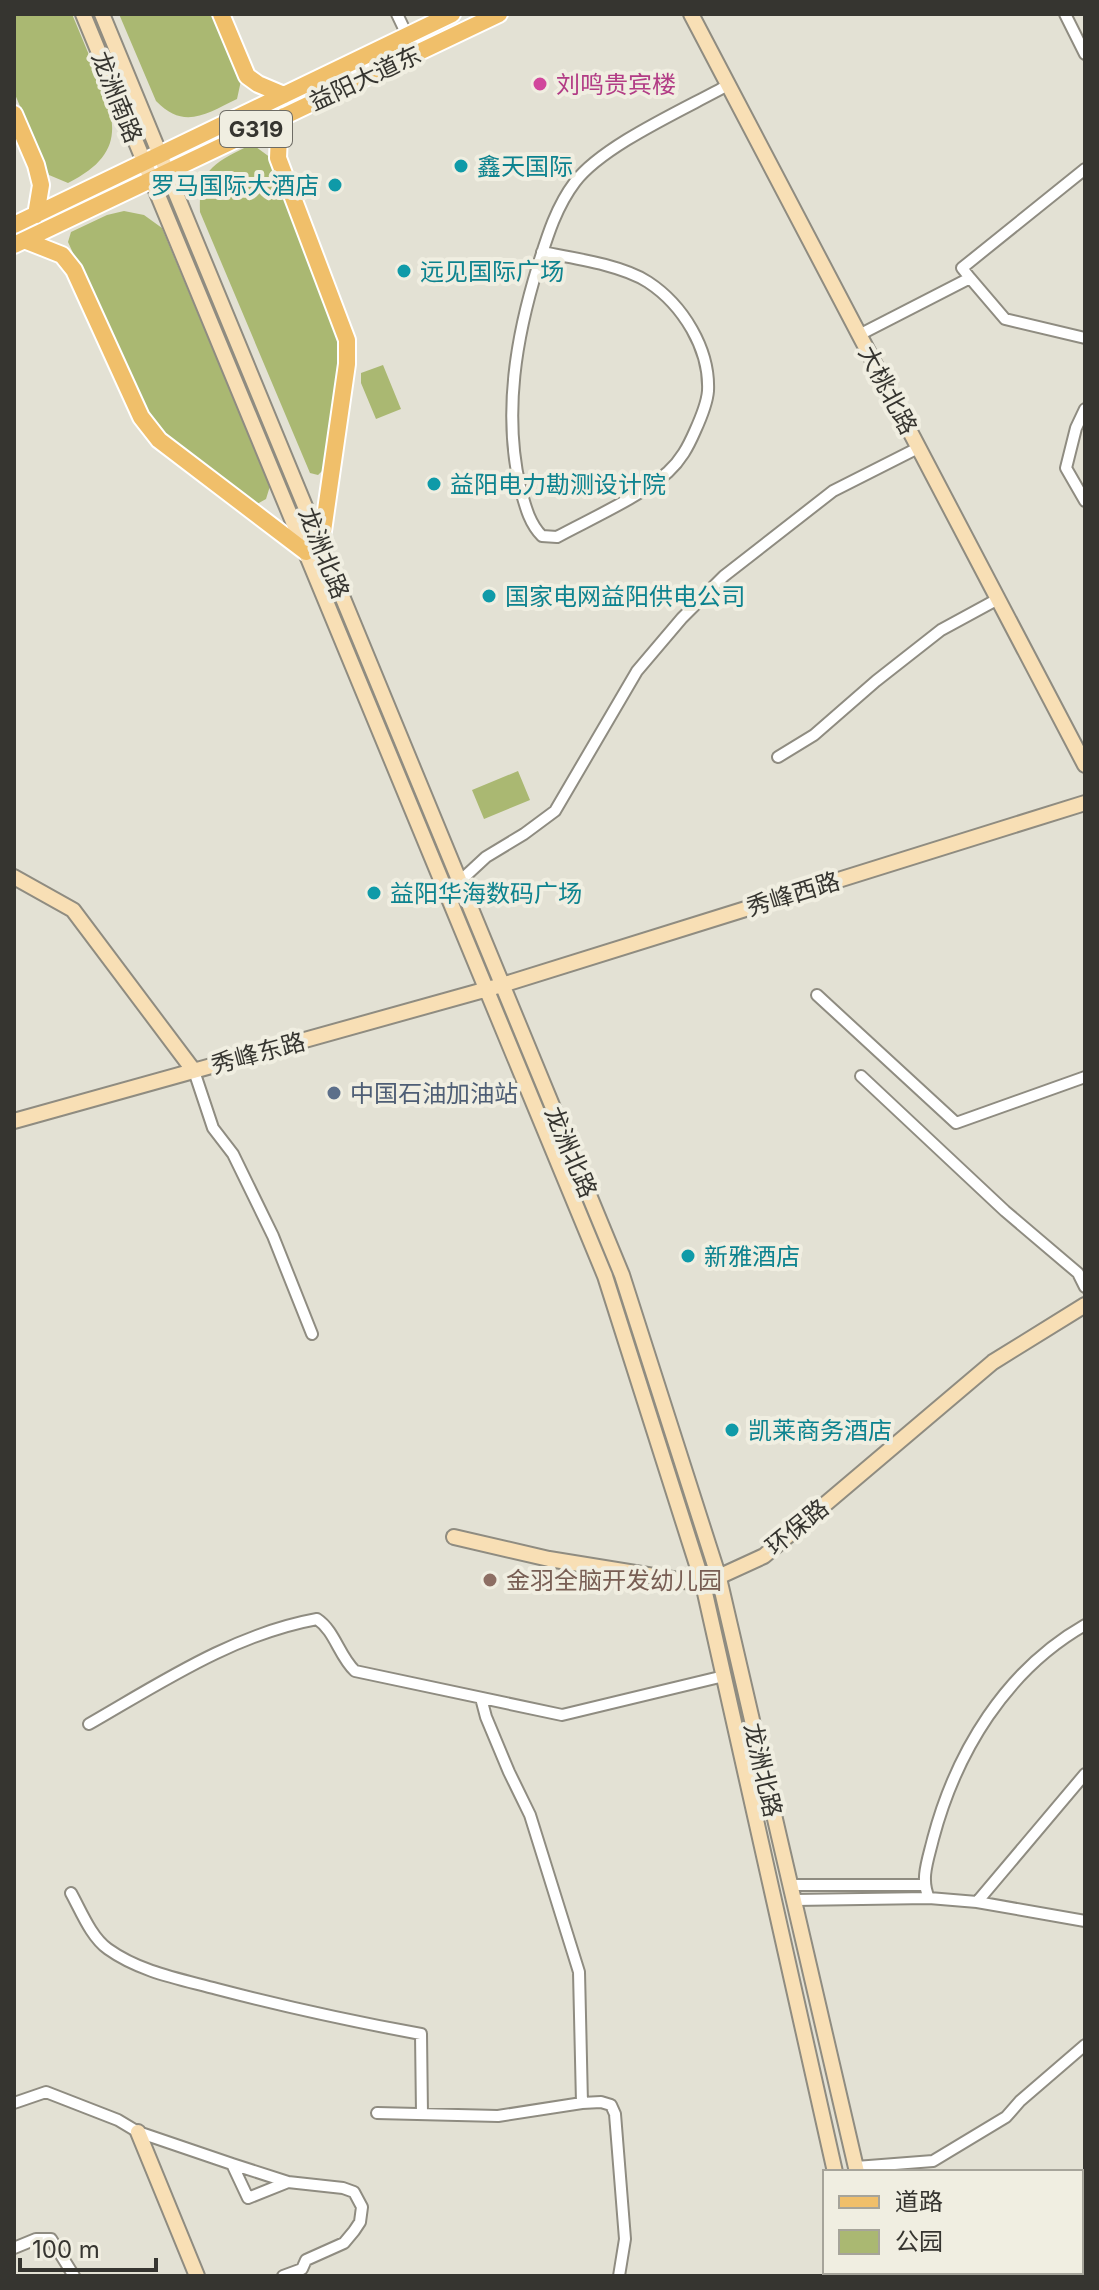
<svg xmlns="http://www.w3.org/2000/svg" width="1099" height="2290" font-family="Inter,'Noto Sans SC',sans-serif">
	<rect width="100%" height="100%" fill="#e3e1d4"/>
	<path fill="#aab872" d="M14 14H72C81 36 90 57 99 79 120 128 120 157 68 183L49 175 14 92Z
		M119 14H215L242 76 237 99C206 114 184 130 156 101Z
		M252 144 271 158 342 342V369L323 470 318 475 310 473 200 212C198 168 215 163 252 144Z
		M124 211 144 215 162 228 270 486 266 499 257 504 160 436 147 417 68 242 71 232 107 215Z
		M383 365 401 409 376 419 361 383V373Z
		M518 771 530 800 484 819 472 790Z"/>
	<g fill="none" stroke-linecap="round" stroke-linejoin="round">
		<g stroke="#8f8c81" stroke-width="14">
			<path id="street" d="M397 14 407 35
				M1065 14 1085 54
				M542 252C573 258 622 265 648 282 683 305 710 349 708 391 707 404 700 420 695 431 688 447 681 460 668 472 640 497 590 519 557 537L542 536C529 523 525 505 520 487 503 413 516 337 538 266 547 237 556 207 575 182 603 145 685 109 728 85
				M970 278 962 268 1085 169
				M859 335 970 278 1005 319 1085 338
				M1085 409 1076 428 1066 468 1085 501
				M778 757 814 735 876 681 941 630 998 599
				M459 882 486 857 524 834 555 811 637 671 682 618 724 576 833 491 918 448
				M817 995 956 1123 1085 1077
				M194 1071 213 1128 233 1154 273 1236 312 1334
				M861 1076 1005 1211 1078 1273 1085 1287
				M481 1698 486 1717 509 1772 530 1815 579 1972 582 2103 601 2102 611 2105 615 2114 625 2239 619 2276
				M89 1724C162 1682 234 1634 317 1619 335 1631 339 1656 355 1671L562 1715 724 1676
				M790 1885H923
				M71 1893C81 1911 91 1937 108 1949 140 1972 180 1979 217 1989 286 2007 350 2021 421 2034L422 2114
				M929 1898C920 1879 928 1860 933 1839 956 1752 1006 1670 1085 1625
				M794 1900 929 1898 977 1902 1085 1921
				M977 1902 1085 1774
				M14 2103 46 2092 118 2120 138 2132 232 2164 248 2198 288 2182 343 2188 354 2192 362 2207 360 2222 354 2231 344 2243 306 2260 302 2269 283 2276
				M377 2113 498 2116 582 2103
				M232 2164 288 2182
				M856 2167 933 2161 1006 2117 1020 2101 1085 2045
				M14 2248 36 2239H51L74 2276"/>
		</g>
		<g stroke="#8f8c81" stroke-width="18">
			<path id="secondary" d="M83 14 605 1276 703 1584 835 2172
				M102 14 622 1275 719 1578 857 2172
				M691 14 1085 765
				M14 877 73 910 194 1071
				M14 1121 502 985 1085 803
				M454 1537 549 1559 703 1584 764 1556 993 1362 1085 1305
				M138 2132 197 2276
				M858 2272 859 2276
				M881 2272V2276"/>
		</g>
		<g stroke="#fff" stroke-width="20">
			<path id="primary" d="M221 14 247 76 258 84 284 95
				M14 114 36 165 41 185 36 215
				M284 116 279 135 278 158 347 340V364L321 545
				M14 225 452 14
				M24 240 62 255 74 270 141 417 159 440 306 552
				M14 245 499 14"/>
		</g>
		<use href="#street" stroke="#fff" stroke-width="10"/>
		<use href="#secondary" stroke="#f8dfb5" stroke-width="14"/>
		<use href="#primary" stroke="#f0bf6a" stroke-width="16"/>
	</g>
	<circle fill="#d1479c" stroke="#f0eee1" stroke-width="3" cx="540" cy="84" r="8"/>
	<g fill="#0f9aa8" stroke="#f0eee1" stroke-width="3">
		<circle cx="461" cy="166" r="8"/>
		<circle cx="335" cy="185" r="8"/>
		<circle cx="404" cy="271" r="8"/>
		<circle cx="434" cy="484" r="8"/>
		<circle cx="489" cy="596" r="8"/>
		<circle cx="374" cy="893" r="8"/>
		<circle cx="688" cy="1256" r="8"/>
		<circle cx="732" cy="1430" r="8"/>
	</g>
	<circle fill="#5c6f8a" stroke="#f0eee1" stroke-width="3" cx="334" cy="1093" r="8"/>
	<circle fill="#8d6e63" stroke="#f0eee1" stroke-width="3" cx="490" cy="1580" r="8"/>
	<g text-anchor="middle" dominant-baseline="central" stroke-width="8" stroke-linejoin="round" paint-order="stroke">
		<rect fill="#f0eee1" stroke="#6e6c65" stroke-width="2" x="220" y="111" width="72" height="36" rx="6"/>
		<g font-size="22" font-weight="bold" fill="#363530">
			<text x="256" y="129">G319</text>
		</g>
		<g font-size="24" fill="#363530" stroke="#f0eee1">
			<text transform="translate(365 78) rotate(-25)">益阳大道东</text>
			<text transform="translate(117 97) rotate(68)">龙洲南路</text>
			<text transform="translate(888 390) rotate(62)">大桃北路</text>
			<text transform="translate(324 553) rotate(68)">龙洲北路</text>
			<text transform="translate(793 894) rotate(-17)">秀峰西路</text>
			<text transform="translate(258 1053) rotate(-15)">秀峰东路</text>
			<text transform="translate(571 1152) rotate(67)">龙洲北路</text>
			<text transform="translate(797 1527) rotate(-39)">环保路</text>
			<text transform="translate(763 1770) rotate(77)">龙洲北路</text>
		</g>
		<g font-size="24" fill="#b23c85" stroke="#f0eee1" text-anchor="start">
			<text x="556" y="84">刘鸣贵宾楼</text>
		</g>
		<g font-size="24" fill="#0d838f" stroke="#f0eee1" text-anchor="start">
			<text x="477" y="166">鑫天国际</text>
			<text x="319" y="185" text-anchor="end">罗马国际大酒店</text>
			<text x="420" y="271">远见国际广场</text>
			<text x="450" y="484">益阳电力勘测设计院</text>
			<text x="505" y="596">国家电网益阳供电公司</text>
			<text x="390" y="893">益阳华海数码广场</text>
			<text x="704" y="1256">新雅酒店</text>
			<text x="748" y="1430">凯莱商务酒店</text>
		</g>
		<g font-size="24" fill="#4e5e75" stroke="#f0eee1" text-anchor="start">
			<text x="350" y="1093">中国石油加油站</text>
		</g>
		<g font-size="24" fill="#785e54" stroke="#f0eee1" text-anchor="start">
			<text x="506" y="1580">金羽全脑开发幼儿园</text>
		</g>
	</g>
	<rect width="1099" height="2290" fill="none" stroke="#363530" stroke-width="32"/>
	<rect x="823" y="2170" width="260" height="104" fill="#f0eee1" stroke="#a6a49a" stroke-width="2"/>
	<rect x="839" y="2196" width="40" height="12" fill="#f0bf6a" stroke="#a6a49a" stroke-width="2"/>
	<text x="895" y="2210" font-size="24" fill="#363530">道路</text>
	<rect x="839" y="2230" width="40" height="24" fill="#aab872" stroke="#a6a49a" stroke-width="2"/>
	<text x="895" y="2250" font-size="24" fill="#363530">公园</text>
	<path d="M20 2258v12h136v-12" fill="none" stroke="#363530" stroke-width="4"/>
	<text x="32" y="2258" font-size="24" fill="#363530" stroke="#f0eee1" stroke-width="6" paint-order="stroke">100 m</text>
</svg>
